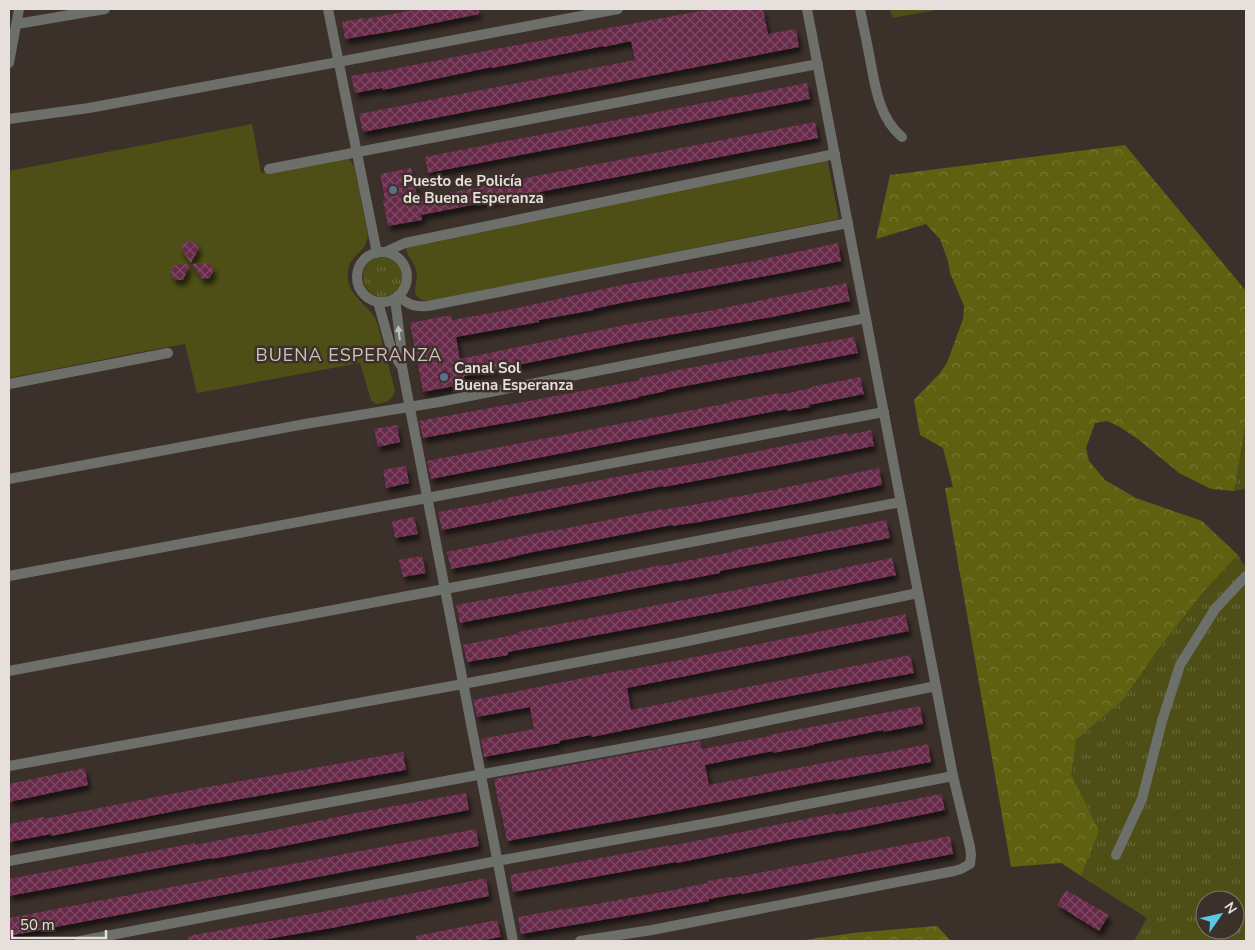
<svg xmlns="http://www.w3.org/2000/svg" width="1255" height="950" font-family="'Nunito Sans',sans-serif">
	<defs>
		<pattern id="grass-tufts" width="24" height="20" patternUnits="userSpaceOnUse" patternTransform="scale(1.25)"><rect width="24" height="20" fill="#4d4f16"/><path d="M3 7l-1-3M5 7V3M7 7l1-3M15 17l-1-3M17 17v-4M19 17l1-3" fill="none" stroke="#676837"/></pattern>
		<pattern id="forest-crowns" width="20" height="18" patternUnits="userSpaceOnUse" patternTransform="scale(1.25)"><rect width="20" height="18" fill="#5f6110"/><path d="M2 6a3 3 0 1 1 6 0M12 15a3 3 0 1 1 6 0" fill="none" stroke="#767732"/></pattern>
		<pattern id="building-cross-hatch" width="8" height="8" patternUnits="userSpaceOnUse" patternTransform="scale(1.25)"><rect width="8" height="8" fill="#682a4a"/><path d="M0 0l8 8M0 8l8-8" fill="none" stroke="#7e4864"/></pattern>
		<filter id="shadow"><feDropShadow dx="3" dy="5.5" stdDeviation="2.5" flood-color="#0009"/></filter>
	</defs>
	<rect width="100%" height="100%" fill="#3c302b"/>
	<path fill="url(#grass-tufts)" fill-rule="evenodd" d="M363 277a20 20 0 1 1 40 0a20 20 0 1 1-40 0Z
		M1246 422V489L1234 491Z
		M1238 555 1244 565 1246 566V941H1134L1147 918 1081 876 1099 831 1070 774 1076 740 1123 700 1160 647 1204 591ZM1205 900H1235V930H1205Z"/>
	<path fill="url(#forest-crowns)" d="M1125 145 1246 291V422L1234 491 1211 489 1179 473 1139 440 1120 427 1107 421 1095 423 1086 448 1089 461 1105 480 1136 498 1202 521 1238 555 1204 591 1160 647 1123 700 1076 740 1071 774 1099 831 1081 876 1061 863 1011 867 945 488 953 487 943 448 920 435 914 400 940 373 947 363 963 319 964 306 950 273 948 261 940 239 926 224 876 239 890 175Z
		M937 926 951 941H798L853 933Z"/>
	<path fill="#4d4f16" d="M890 9H942L892 18Z
		M252 124 261 173 341 157 349 159 354 166 368 236C367 239 366 244 364 247 357 256 349 259 348 272 345 294 367 303 376 320 379 327 380 335 382 342 387 359 391 375 395 391 391 401 387 403 376 404L371 400 368 390 360 363 197 393 185 344C126 354 68 367 9 378V171Z
		M827 158 839 219 445 298C433 300 422 305 415 293 415 285 418 277 416 269 413 261 406 255 406 246Z"/>
	<path fill="url(#building-cross-hatch)" filter="url(#shadow)" d="M419 9H479V14L400 30 345 39 342 22 364 18 365 19Z
		M711 9H763L768 34 796 29 799 47 363 132 359 114 635 60 631 41 604 47V46L492 68V67L383 90 382 88 355 93 351 76 374 72V73L485 51Z
		M807 83 810 99 428 173 425 157Z
		M815 122 818 138 421 215 422 220 388 226 383 201 385 200 380 174 411 168 418 199Z
		M185 241H194L199 248 191 263 181 249Z
		M838 243 841 261 787 272 621 303 593 309 594 310 539 320V322L456 337 460 359 630 324 709 311 846 283 850 301 772 317 629 342 464 376 465 384 423 392 410 323 451 315 452 320 508 310 622 285 755 261Z
		M209 263 214 270 210 278 202 279 192 264Z
		M190 264 183 280H175L170 273 174 265Z
		M854 337 858 353 665 390 666 391 638 397V398L582 409 423 438 419 421 550 397 640 380 639 378 668 373V372Z
		M860 377 864 394 809 405 810 407 787 411V409L760 414 431 479 427 461 729 403V402L752 398 779 393V395L812 388 811 387Z
		M397 425 400 442 378 447 374 429Z
		M871 430 874 446 774 466 664 487 663 486 442 530 438 512 493 502V501L521 495 653 470 654 471 710 461 847 433 848 435Z
		M406 466 409 483 386 488 383 470Z
		M879 468 882 485 805 502 699 522 672 526V525L528 553 500 560 451 569 447 552 553 530V531L662 509V510L692 505 773 490Z
		M414 517 418 534 395 538 392 521Z
		M886 520 890 538 720 571V573L679 581V580L460 623 456 605 565 585 661 565 662 566 732 552V551Z
		M422 556 426 573 403 577 399 560Z
		M892 558 896 575 729 610 508 652V655L467 662 463 645 518 634V632L741 589Z
		M905 614 909 631 627 688 631 710 910 655 914 673 780 698 592 737 591 735 559 741 560 743 484 757 481 739 534 729 530 707 477 717 473 700 623 670V671L695 657Z
		M920 706 923 724 883 732V730L814 744V745L773 753V751L705 765 709 785 818 764 873 754V755L928 744 931 762 834 780V779L662 813 507 841 500 807H499L494 779 700 741 702 749 770 736 769 735Z
		M403 752 406 770 200 806 51 836V834L9 842V824L44 817V819L186 791Z
		M85 768 88 785 9 802V784Z
		M466 793 469 810 373 828 264 850V849L212 859V858L9 896V879L195 843V845L250 834 251 835 356 813Z
		M941 794 945 810 843 831V830L787 840 677 863 676 862 513 892 510 875 670 845V846L806 819 835 813V815Z
		M476 829 479 846 9 936V918Z
		M950 836 953 854 742 894 741 893 709 899V901L631 915 521 934 518 917 568 908V909L679 889 708 883V881L732 877V878L816 862Z
		M486 878 489 896 337 927 256 941H189L188 936 322 912Z
		M1066 890 1109 915 1099 931 1057 905Z
		M497 920 501 937 478 941H417L416 936Z"/>
	<g fill="none" stroke-linecap="round" stroke-linejoin="round">
		<path stroke="#6c6f6a" stroke-width="10" d="M860 9C863 25 867 42 870 59 875 86 879 118 902 137
			M17 24 105 9
			M9 63 19 9
			M9 119 89 108 338 62 618 9
			M269 169 818 64
			M385 252 405 243 835 154
			M398 296C409 305 414 307 428 306L848 223
			M9 384 168 353
			M9 479 305 424 439 402 866 318
			M9 576 427 498 884 412
			M9 671 445 589 901 502
			M9 766 463 684 678 643 918 593
			M1116 855 1142 799 1162 721 1180 665 1215 609 1246 576
			M9 861 707 733 936 686
			M80 941 497 861 720 821 953 776"/>
		<path stroke="#6c6f6a" stroke-width="10" d="M328 9 377 253
			M357 277a25 25 0 1 1 50 0a25 25 0 1 1-50 0Z
			M395 299 402 354V367L513 941
			M378 302 392 352 402 367
			M580 941 652 930 954 871 961 869 970 864 971 855 970 847 953 776 807 9"/>
	</g>
	<defs><path id="oneway-solid" d="M-6-.8H1V-3.2L6.5 0L1 3.2V.8H-6Z" transform="scale(1.25)"/></defs>
	<use fill="#c1bdb9" href="#oneway-solid" transform="translate(399 333) rotate(-97)"/>
	<g fill="#5c6f8a" stroke="#3c302b" stroke-width="2">
		<circle cx="393" cy="190" r="5"/>
		<circle cx="444" cy="377" r="5"/>
	</g>
	<g text-anchor="middle" dominant-baseline="central" stroke-width="5" stroke-linejoin="round" paint-order="stroke">
		<g font-size="15" font-weight="bold" fill="#e6dfdb" stroke="#3c302b" text-anchor="start">
			<text x="403" y="181">Puesto de Policía<tspan x="403" dy="17">de Buena Esperanza</tspan></text>
			<text x="454" y="368">Canal Sol<tspan x="454" dy="17">Buena Esperanza</tspan></text>
		</g>
		<g font-size="18" letter-spacing="1" fill="#d2c3bc" stroke="#3c302b">
			<text x="349" y="355">BUENA ESPERANZA</text>
		</g>
	</g>
	<rect width="1255" height="950" fill="none" stroke="#e6dfdb" stroke-width="20"/>
	<g transform="translate(1220 915) rotate(56)"><circle r="24" fill="#3c302b" stroke="#807671"/>
	<path d="M0-4L9 19L0 12L-9 19Z" fill="#59c8e4"/>
	<text y="-8" font-size="14" font-weight="bold" text-anchor="middle" fill="#e6dfdb">N</text>
	</g>
	<path d="M12 930v8h94v-8" fill="none" stroke="#e6dfdb" stroke-width="2.5"/>
	<text x="20" y="930" font-size="15" fill="#e6dfdb" stroke="#3c302b" stroke-width="4" paint-order="stroke">50 m</text>
</svg>
